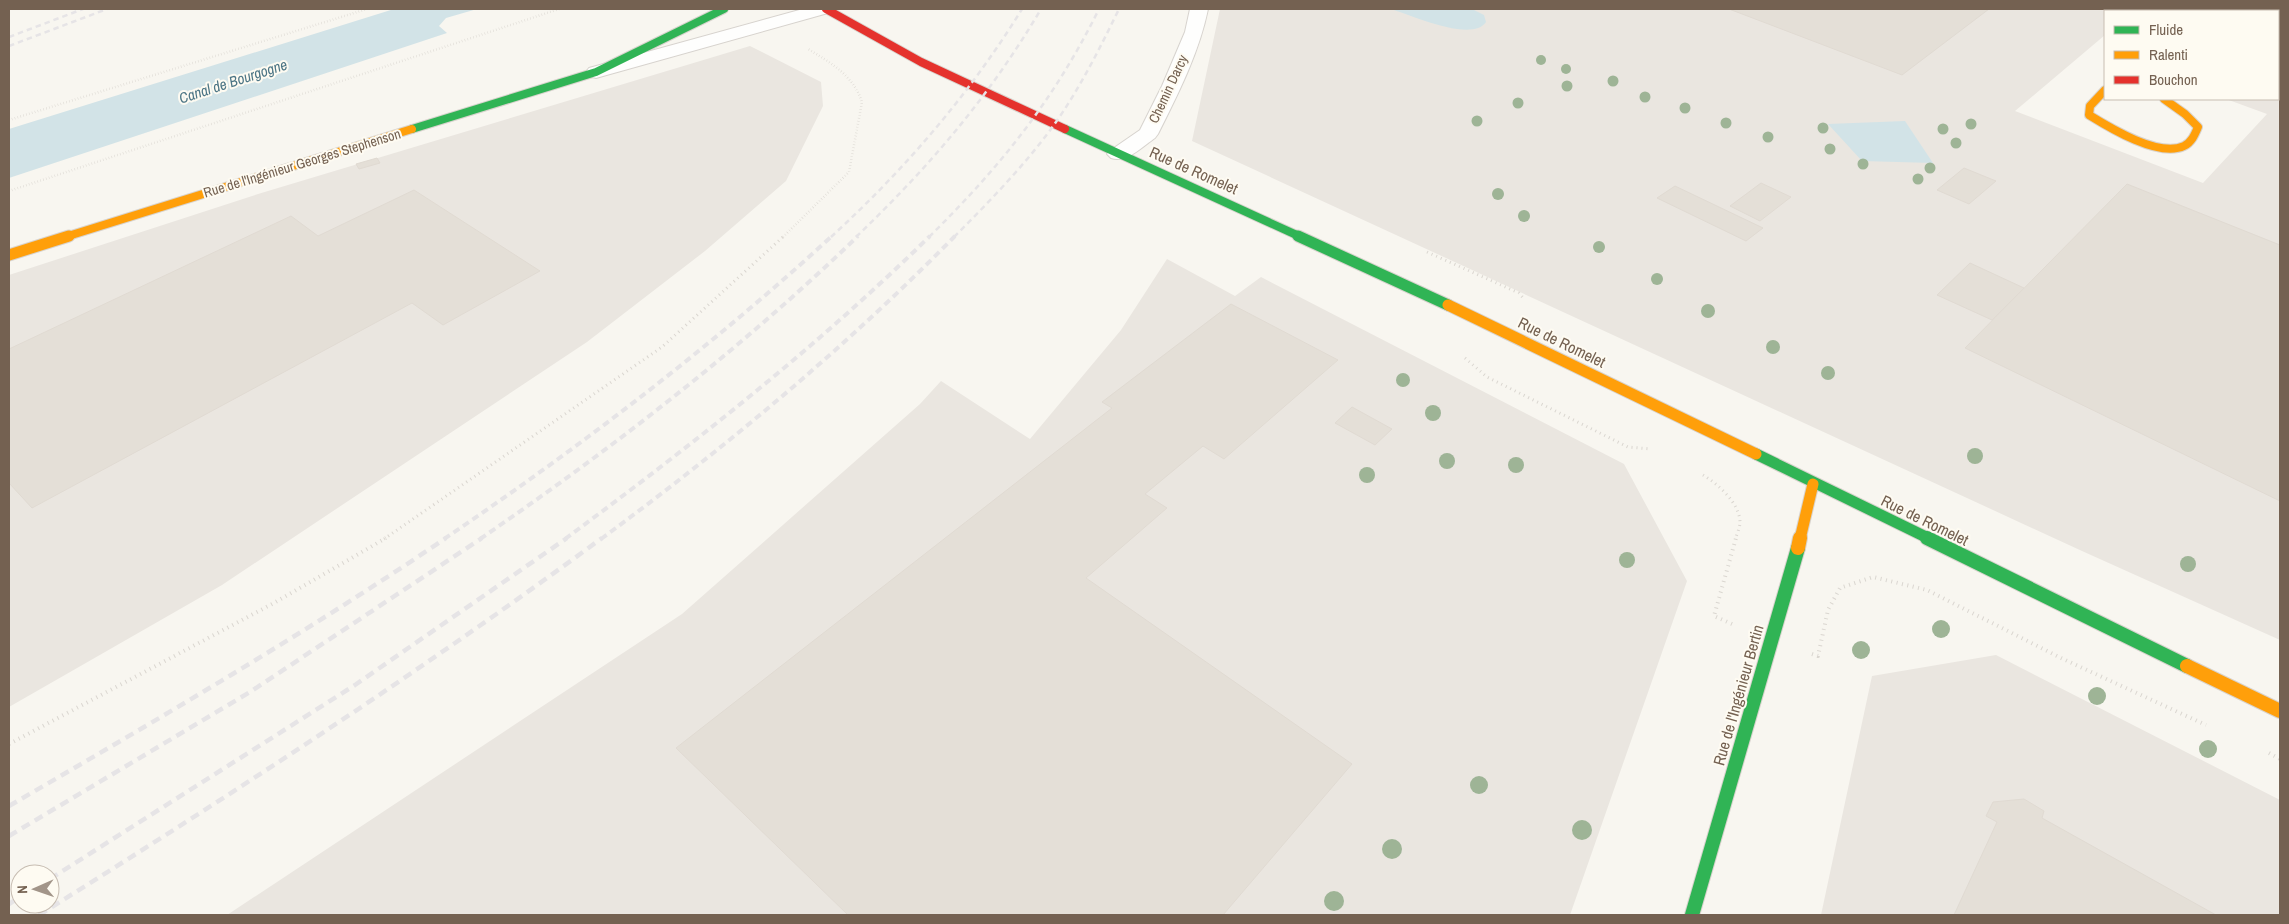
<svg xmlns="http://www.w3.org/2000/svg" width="2289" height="924" font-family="'Archivo Narrow',sans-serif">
	<rect width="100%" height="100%" fill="#f8f6f0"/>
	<path fill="#eae6e0" d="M1220 9H2136L2133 11H2105V35L2015 111 2203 183 2267 114 2226 99H2278V11H2228L2230 9H2280V640L2082 551 1192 141Z
		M750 46 821 82 823 106 786 181 705 251 587 342 222 585 9 707V275L258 194Z
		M1167 259 1235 296 1261 277 1624 464 1687 581 1570 915H227L682 614 920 404 941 381 1030 439 1121 330Z
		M1996 655 2280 800V915H1821L1872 676Z"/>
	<path fill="#d2e3e7" d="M394 9H477L446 18 439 26 447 33 9 178V129Z
		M1391 9H1472L1484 15 1486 22C1472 43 1411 15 1391 9Z
		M1905 121 1933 163 1862 161 1828 124Z"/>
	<path fill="#e4dfd7" stroke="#e0dad2" d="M1729 9H1989L1902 75Z
		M377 158 380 163 359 169 356 164Z
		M1964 168 1996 181 1969 204 1937 190Z
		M1761 183 1791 197 1760 221 1730 206Z
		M2127 184 2280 245V501L1965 348Z
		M1675 186 1763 228 1746 241 1657 198Z
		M414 190 540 271 443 325 412 303 32 508 9 483V349L291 216 318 236Z
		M1970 263 2024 288 1992 320 1937 295Z
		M1231 304 1338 360 1224 459 1203 446 1145 494 1167 508 1086 578 1352 764 1223 915H848L676 748 1112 408 1102 402Z
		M1352 407 1392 429 1375 445 1335 423Z
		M2024 799 2044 811 2042 818 2216 915H1954L1997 822 1986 816 1993 802Z"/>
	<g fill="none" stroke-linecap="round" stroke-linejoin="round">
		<g stroke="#d7d3ce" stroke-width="2">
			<path id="lane" d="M1190 9H1208C1199 53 1178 94 1158 134L1155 138C1142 147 1127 163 1111 158L1107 154 1111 150 1140 130 1162 86 1185 32Z"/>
		</g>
		<g stroke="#d7d3ce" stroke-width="2">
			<path id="street" d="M803 9H831L828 13 603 76 596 78 589 76 586 72 589 68Z
				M2179 9H2199L2197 11H2178Z"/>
		</g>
		<g stroke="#d8d3cd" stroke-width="10">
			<path id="fast-far2" d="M412 129 596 72 724 9
				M1065 129 1301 237"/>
		</g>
		<g stroke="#d8d3cd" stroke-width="13">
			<path id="fast-far1" d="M1298 236 1448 305
				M1756 454 1930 539"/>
		</g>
		<g stroke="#d8d3cd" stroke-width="16">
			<path id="fast" d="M1927 538 2187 666
				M1692 915 1798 548"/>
		</g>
		<g stroke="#d8d3cd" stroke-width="10">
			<path id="slow-far2" d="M2105 90 2090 106 2089 115C2110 128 2159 158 2184 146 2192 142 2195 134 2198 127L2185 114 2164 99
				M65 237 412 129"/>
		</g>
		<g stroke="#d8d3cd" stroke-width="13">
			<path id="slow-far1" d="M9 255 69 236
				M1448 305 1756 454
				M1800 539 1813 484"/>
		</g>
		<g stroke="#d8d3cd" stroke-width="16">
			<path id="slow" d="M1798 548 1800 538
				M2187 666 2280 711"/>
		</g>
		<g stroke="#d8d3cd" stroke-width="10">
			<path id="jam" d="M826 9 921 62 1065 129"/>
		</g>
		<path stroke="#dad6d0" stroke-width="2.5" stroke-dasharray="0.5 2.5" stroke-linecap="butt" d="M9 120 367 9
			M9 191 559 9
			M783 237 849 172 862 102C853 75 831 63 808 49"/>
		<path stroke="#dad6d0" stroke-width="3" stroke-dasharray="1 4" stroke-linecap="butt" d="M1427 252 1519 293 1524 299
			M1465 358 1487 377 1628 447 1651 449
			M1703 475C1718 484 1741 504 1740 524 1739 529 1737 535 1735 539
			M384 539 662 347 784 236"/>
		<path stroke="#dad6d0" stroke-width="4" stroke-dasharray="1 4.5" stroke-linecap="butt" d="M1732 624 1714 616 1736 538
			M1812 654 1818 656 1828 610 1840 588 1873 577 1927 590 2061 658 2206 725
			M9 744 274 603 386 538
			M2269 753 2280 759"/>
		<use href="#lane" fill="#fefefd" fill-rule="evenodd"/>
		<use href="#street" fill="#fefefd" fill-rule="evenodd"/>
		<use href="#fast-far2" stroke="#30b455" stroke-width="8"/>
		<use href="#fast-far1" stroke="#30b455" stroke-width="11"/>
		<use href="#fast" stroke="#30b455" stroke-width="14"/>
		<use href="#slow-far2" stroke="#ff9f0a" stroke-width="8"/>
		<use href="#slow-far1" stroke="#ff9f0a" stroke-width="11"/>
		<use href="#slow" stroke="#ff9f0a" stroke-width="14"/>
		<use href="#jam" stroke="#e5322d" stroke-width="8"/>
		<path stroke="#e6e4e6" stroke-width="2.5" stroke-dasharray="5.5 4" stroke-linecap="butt" d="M9 37 83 9
			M9 46 107 9
			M831 237C905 169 969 95 1022 9
			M856 237C930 166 989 97 1041 9
			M929 237C1001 166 1054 100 1099 9
			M954 237C988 203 1022 168 1051 129 1078 92 1099 50 1119 9"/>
		<path stroke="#e6e4e6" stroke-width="4" stroke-dasharray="7 4.5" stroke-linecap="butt" d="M444 539C580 447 711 347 832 236
			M480 539C613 448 742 348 858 236
			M565 539C692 445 817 347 930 236
			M601 539C726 447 846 347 955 236"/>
		<path stroke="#e6e4e6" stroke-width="4.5" stroke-dasharray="9 6" stroke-linecap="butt" d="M9 806C157 720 304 634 446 538
			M9 836 250 692 482 538
			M50 879 355 685 567 538
			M9 904 20 897
			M39 915C231 795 420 672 602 538"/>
	</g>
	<g fill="#9eb496">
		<circle cx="1541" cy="60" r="5"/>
		<circle cx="1566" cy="69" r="5"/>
		<circle cx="1613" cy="81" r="5.5"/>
		<circle cx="1567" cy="86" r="5.5"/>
		<circle cx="1645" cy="97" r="5.5"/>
		<circle cx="1518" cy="103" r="5.5"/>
		<circle cx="1685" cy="108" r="5.5"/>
		<circle cx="1477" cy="121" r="5.5"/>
		<circle cx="1726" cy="123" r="5.5"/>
		<circle cx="1971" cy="124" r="5.5"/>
		<circle cx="1823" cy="128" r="5.5"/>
		<circle cx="1943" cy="129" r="5.5"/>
		<circle cx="1768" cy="137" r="5.5"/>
		<circle cx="1956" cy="143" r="5.5"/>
		<circle cx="1830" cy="149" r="5.5"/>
		<circle cx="1863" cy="164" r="5.5"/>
		<circle cx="1930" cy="168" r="5.5"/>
		<circle cx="1918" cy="179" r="5.5"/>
		<circle cx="1498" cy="194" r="6"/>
		<circle cx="1524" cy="216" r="6"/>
		<circle cx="1599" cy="247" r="6"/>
		<circle cx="1657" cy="279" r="6"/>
		<circle cx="1708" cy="311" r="7"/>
		<circle cx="1773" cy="347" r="7"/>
		<circle cx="1828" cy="373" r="7"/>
		<circle cx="1403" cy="380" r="7"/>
		<circle cx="1433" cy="413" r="8"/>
		<circle cx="1975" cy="456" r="8"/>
		<circle cx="1447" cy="461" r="8"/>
		<circle cx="1516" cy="465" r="8"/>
		<circle cx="1367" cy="475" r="8"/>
		<circle cx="1627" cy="560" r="8"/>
		<circle cx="2188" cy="564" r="8"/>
		<circle cx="1941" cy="629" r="9"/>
		<circle cx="1861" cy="650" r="9"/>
		<circle cx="2097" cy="696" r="9"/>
		<circle cx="2208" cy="749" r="9"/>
		<circle cx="1479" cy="785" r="9"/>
		<circle cx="1582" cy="830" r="10"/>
		<circle cx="1392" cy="849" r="10"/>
		<circle cx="1334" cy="901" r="10"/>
	</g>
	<g text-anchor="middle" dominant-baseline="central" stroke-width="4" stroke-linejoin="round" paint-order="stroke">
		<g font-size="14" fill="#746151" stroke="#fefbf2">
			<text transform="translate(1168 89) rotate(-65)">Chemin Darcy</text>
			<text transform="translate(302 163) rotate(-17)">Rue de l'Ingénieur Georges Stephenson</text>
		</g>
		<g font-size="15" font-style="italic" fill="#4c7585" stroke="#fefbf2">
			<text transform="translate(233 81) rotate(-18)">Canal de Bourgogne</text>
		</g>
		<g font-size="16" fill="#746151" stroke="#fefbf2">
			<text transform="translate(1194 170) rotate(24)">Rue de Romelet</text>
			<text transform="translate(1562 342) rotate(26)">Rue de Romelet</text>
			<text transform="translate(1925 520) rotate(26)">Rue de Romelet</text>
			<text transform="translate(1738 695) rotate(-74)">Rue de l'Ingénieur Bertin</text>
		</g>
	</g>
	<rect width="2289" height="924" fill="none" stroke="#746151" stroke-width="20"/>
	<rect x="2104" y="10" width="175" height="90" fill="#fefbf2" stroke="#c7bdb2"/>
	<rect x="2114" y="26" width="25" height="8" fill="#30b455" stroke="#c7bdb2"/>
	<text x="2149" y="35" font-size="15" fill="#746151">Fluide</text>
	<rect x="2114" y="51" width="25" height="8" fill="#ff9f0a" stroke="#c7bdb2"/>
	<text x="2149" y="60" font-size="15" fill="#746151">Ralenti</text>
	<rect x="2114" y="76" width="25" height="8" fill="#e5322d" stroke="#c7bdb2"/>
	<text x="2149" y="85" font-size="15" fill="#746151">Bouchon</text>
	<g transform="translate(35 889) rotate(268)"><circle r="24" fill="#fefbf2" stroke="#c7bdb2"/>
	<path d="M0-4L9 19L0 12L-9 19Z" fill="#a29589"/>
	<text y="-8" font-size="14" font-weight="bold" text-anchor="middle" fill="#746151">N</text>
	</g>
</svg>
